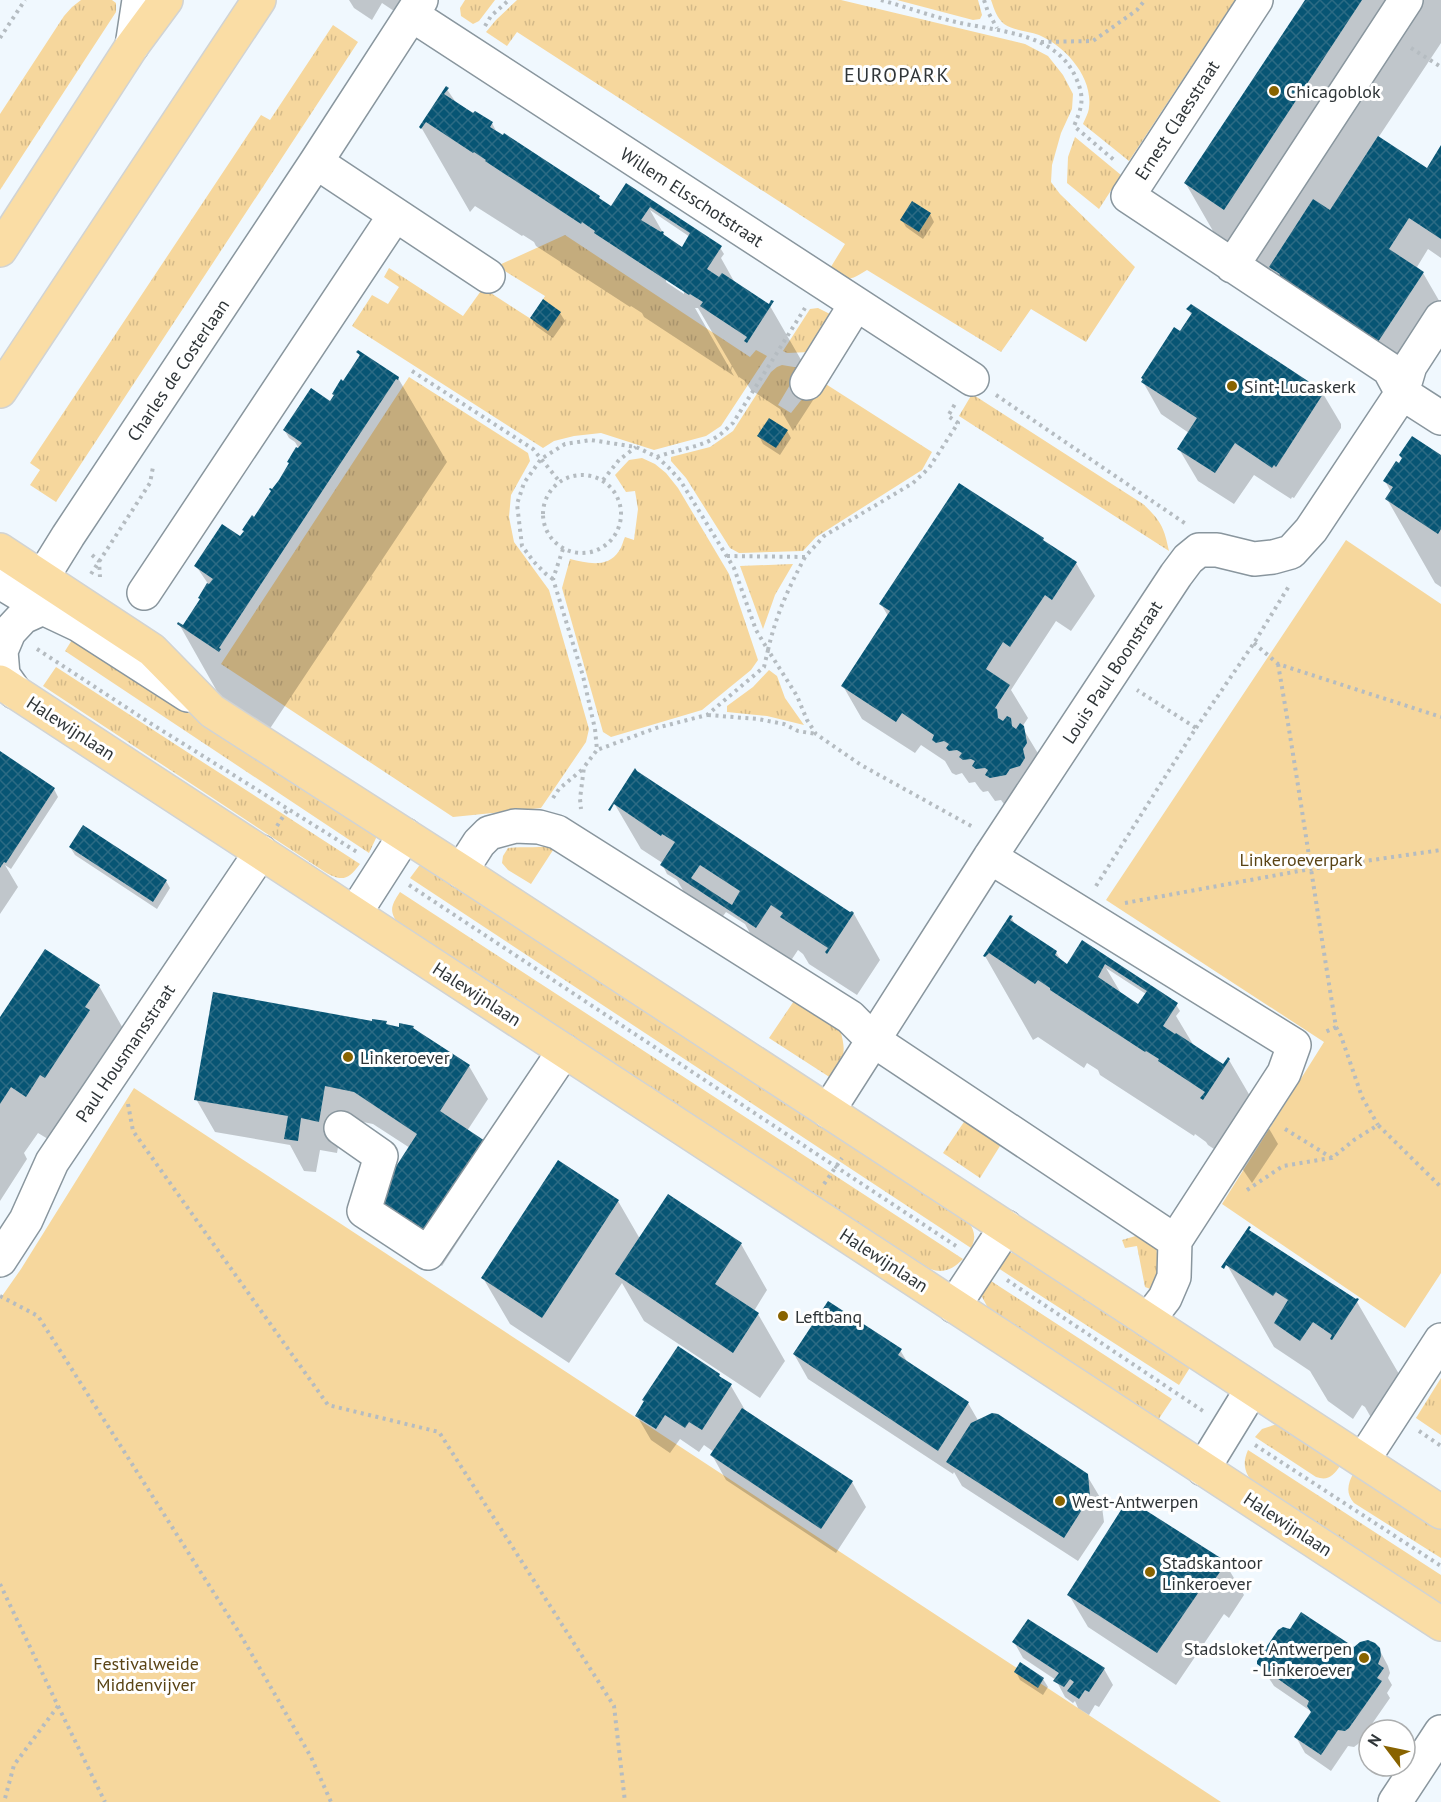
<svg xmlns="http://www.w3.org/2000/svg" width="1441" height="1802" font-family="'PT Sans',sans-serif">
	<defs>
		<pattern id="grass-tufts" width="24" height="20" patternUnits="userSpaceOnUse" patternTransform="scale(1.5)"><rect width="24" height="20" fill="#f6d79d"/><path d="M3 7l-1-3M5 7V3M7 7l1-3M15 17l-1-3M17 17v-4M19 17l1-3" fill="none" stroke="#d3b988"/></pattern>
		<pattern id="building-cross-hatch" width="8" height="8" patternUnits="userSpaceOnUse" patternTransform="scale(1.5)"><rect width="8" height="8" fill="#075574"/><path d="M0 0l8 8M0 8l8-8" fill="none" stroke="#2c6b84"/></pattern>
	</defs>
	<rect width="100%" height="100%" fill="#f0f8fe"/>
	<path fill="url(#grass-tufts)" d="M81 0H112L116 3V12L0 190V114L64 16 72 7Z
		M465 0H495L479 21 473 24 461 16 460 8Z
		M517 0H841L1025 44 1048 56 1063 75 1073 94 1072 109 1061 133 1052 165 1051 182 1060 194 1135 267 1086 342 1031 309 1001 352 867 270C848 282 848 281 829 270L845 244 517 32 507 46 486 32 496 20Z
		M897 0H978L982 15 980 19 973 20Z
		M991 0H1235L1129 161 1083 124C1085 119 1089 112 1089 107 1093 77 1065 46 1039 35 1028 31 1015 31 1004 24 997 18 994 9 991 0Z
		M333 25 358 42 56 502 30 485 40 470 30 463 261 115 270 120Z
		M1075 137 1121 175 1099 209 1067 183 1068 157Z
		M565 235 750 357 756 350 767 356 721 426 706 436 654 450 601 433 574 436 554 441 543 448 352 326 372 295 388 304 399 287 384 277 389 268 463 316 483 288 531 319 545 296 497 266Z
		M818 308 830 314 831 320 810 352 787 353 783 351 810 309Z
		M782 365 800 368 778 405 791 413 806 394 821 381 932 452 922 470 816 537 803 551 739 553 730 548 686 478 671 461V457L710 447 733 431 771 372 777 367Z
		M409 377 528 453 530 461 511 495 509 517 514 542 549 590 589 729 586 742 541 808 453 817 221 664Z
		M972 394 1143 504C1161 521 1164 527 1169 551L959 416Z
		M642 458 655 464 666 473 678 488 729 574 758 660 751 670 702 710 611 737 603 732 562 588 570 559C587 563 607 569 619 551 622 547 623 541 625 537L634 540 638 509 635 491 626 492 615 475 629 460Z
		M793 564 775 595 763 629 740 566Z
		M77 632 377 836 369 853 65 651Z
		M56 667 360 864C348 880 342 882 325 872L43 686Z
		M769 670 777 676 785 698 804 725 767 716 727 712V706L753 687Z
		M557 844 531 884 508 870 502 863 503 856 508 848C524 846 542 849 557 844Z
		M426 864 969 1222C975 1232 976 1238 971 1248L410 878 419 866Z
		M400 892 963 1259C953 1269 944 1274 930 1269L400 926C389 912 390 907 400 892Z
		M796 998 838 1023C847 1051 845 1054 834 1080L769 1038Z
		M970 1113 1005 1138 980 1178 943 1153Z
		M1146 1233 1156 1246 1160 1276 1153 1290 1145 1287 1137 1246 1125 1248 1122 1240Z
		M1010 1253H1020L1191 1366 1179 1385 998 1268 1006 1255Z
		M991 1281 1172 1399 1158 1420 988 1308 981 1295Z
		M1441 1378V1435L1416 1418Z
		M1277 1424 1339 1463 1340 1466C1333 1476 1328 1481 1316 1477L1255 1437 1262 1429Z
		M1248 1450 1441 1575V1605L1256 1488C1246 1474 1241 1466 1248 1450Z
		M1354 1472 1441 1528V1558L1354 1503C1345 1493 1348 1483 1354 1472Z"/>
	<path fill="#f6d79d" d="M1346 540 1441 604V1273L1405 1328 1222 1204 1324 1042 1106 900Z
		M134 1088 1221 1802H0V1299L21 1269Z"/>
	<path fill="#0003" fill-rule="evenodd" d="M349 0H402L394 11 382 3 372 20 354 8Z
		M1307 0H1441V43L1378 138 1427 170 1441 148V258L1428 249 1417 267 1423 273 1441 304 1406 359 1384 345 1378 355 1236 271 1186 184Z
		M446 88 457 104 492 123 497 133 612 208 623 191 719 246 724 254 721 258 735 283 770 306 819 391 793 431 780 409 751 390 745 381 739 377V378L698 308H695L734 376 644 317 642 313 631 306 630 307 536 246 534 242 523 235 522 236 475 206 470 212 421 127ZM650 210 690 237 682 249 666 238ZM666 278 684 290V294L666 282Z
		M930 214 934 222 923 239 906 227 902 220Z
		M1188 309 1322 392 1341 424V428L1294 498 1292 497 1291 499 1254 475 1234 504 1198 481 1179 449 1189 433 1161 414 1143 382 1142 378 1181 333 1192 316Z
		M560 313 565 321 553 338 536 326 531 318Z
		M358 352 398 378 447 462 267 733 227 709 179 624 183 627 211 588 196 566 241 538 301 452 295 442 289 438 285 431 330 403 360 357Z
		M787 431 791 438 780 455 763 444 759 436Z
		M1441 456V587L1435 583 1387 499 1391 492 1385 481 1400 465Z
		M1043 539 1045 543 1076 563 1095 596 1071 631 1056 621 1011 690 1028 718 1022 727 1042 760 1006 807 1001 800 995 801 988 791 983 792 980 789 975 782 969 783 962 773 956 775 952 773 945 761 921 745 915 753 862 719 843 686 888 616 881 604Z
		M0 753 54 789 58 797 11 869 5 865 18 887 0 914Z
		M614 803 854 914 880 960 857 995 809 964 803 954 798 950 786 968 760 951 745 924 726 912 718 923 692 906 677 880 667 874 663 866 664 864 641 849Z
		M70 847 166 881 170 888 157 909 75 855Z
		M1011 917 1016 926 1056 952 1062 962 1067 966 1079 948 1175 1003 1180 1011 1176 1016 1194 1046 1223 1066 1229 1060 1278 1144 1252 1183 1241 1167 1208 1145 1206 1142 1195 1134 1194 1136 1100 1075 1098 1070 1087 1063 1084 1068 1038 1037 1033 1040 985 956ZM1106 968 1146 994 1139 1006 1122 995Z
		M99 986 125 1032 53 1142 38 1133 24 1153 27 1159 0 1201V1020Z
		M373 1022 386 1023 388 1026 400 1028 413 1027 416 1032 469 1066 488 1099 467 1131 484 1142 502 1174 442 1266 393 1234 410 1148 373 1124 343 1118 337 1153 320 1150 316 1172 304 1171 290 1145 215 1132 196 1099Z
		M618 1201 640 1239 741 1244 767 1290 754 1311 758 1314 785 1361 760 1398 644 1321 622 1283 569 1363 510 1324 483 1278Z
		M1226 1263 1357 1302 1406 1386 1377 1428 1365 1407 1362 1405 1353 1419 1328 1401 1310 1371 1274 1347Z
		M900 1350 908 1363 968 1403 979 1422 1086 1474 1101 1499 1104 1522 1078 1561 962 1486 954 1472 953 1474 808 1379 794 1354Z
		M719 1375 722 1380 731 1386 745 1410 852 1482 866 1507 836 1553 726 1480 712 1455 714 1452 704 1445 699 1452 680 1439 670 1453 651 1440 637 1416Z
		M1225 1563 1244 1595 1229 1618 1224 1614 1176 1685 1088 1627 1069 1595Z
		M1014 1642 1104 1669 1113 1685 1099 1707 1095 1705 1089 1715 1078 1708 1075 1701 1073 1703 1065 1697 1056 1680 1023 1658Z
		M1354 1649H1379L1388 1666 1390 1673 1388 1678 1392 1685 1387 1693 1390 1698 1358 1744 1354 1747 1348 1746 1331 1771 1305 1753 1296 1737 1312 1712 1274 1686 1259 1663Z
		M1021 1665 1043 1679 1048 1687 1043 1695 1020 1680 1016 1672Z"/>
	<path fill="url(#building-cross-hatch)" fill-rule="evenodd" d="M1305 0H1362L1224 210 1184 183Z
		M446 86 449 88 444 94 473 113 475 111 493 122 490 127 503 135 504 133 600 196 599 198 611 206 626 183 722 246 707 269 719 277 722 273 769 304 771 300 774 301 747 343 744 341 747 337 700 306 703 302 690 294 689 295 594 233 595 231 582 222 581 224 485 161 486 160 474 152 473 153 426 122 421 129 419 127ZM650 207 690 233 682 247 663 234 664 232 662 231 661 232 641 220Z
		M1378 136 1427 168 1441 145V239L1409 218 1389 249 1424 272 1374 348 1275 282 1280 274 1269 267 1313 199 1330 210Z
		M912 201 931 213 919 232 900 220Z
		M543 299 561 312 548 331 530 318Z
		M1191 304 1323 391 1322 393 1323 394 1276 467 1274 465 1272 468 1235 443 1215 473 1177 449 1197 418 1141 382 1143 379 1141 378 1174 327 1180 331 1192 313 1186 309Z
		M358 350 399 377 398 380 396 379 219 648 221 649 219 652 177 624 178 622 183 625 200 599 198 598 207 583 209 584 213 579 194 566 222 524 240 536 244 531 242 530 252 515 254 517 271 491 269 489 270 488 272 489 279 480 289 463 287 462 296 447 298 448 302 443 283 430 311 388 330 401 334 395 332 394 341 379 343 381 360 355 356 352Z
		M769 418 788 430 776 448 757 436Z
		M1412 436 1441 455V529L1438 534 1385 499 1393 487 1383 481 1396 461 1399 463 1402 458 1399 455Z
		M959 483 1044 538 1043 540 1077 562 1052 600 1045 595 1010 647 1003 642 986 669 1010 685 995 708 997 709 998 718 1003 721 1007 716 1011 718 1012 726 1016 729 1020 723 1024 726 1027 743 1023 749 1025 758 1020 766 1010 769 1006 775 990 778 985 775 988 770 985 768 976 769 972 766 975 761 971 759 963 760 959 757 962 753 957 750 949 751 946 748 949 744 944 741 936 743 932 740 934 735 902 713 896 722 841 686 890 611 879 604Z
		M0 751 55 788 6 863 4 862 0 868Z
		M635 768 637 771 850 912 852 911 854 913 827 954 825 952 828 948 780 917 783 913 771 905 756 928 660 865 675 842 662 834 661 836 614 804 610 811 608 810ZM700 865 740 891 732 905 691 878Z
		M83 825 167 880 153 902 69 847Z
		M1010 915 1013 916 1010 920 1057 951 1055 955 1067 964 1082 940 1178 1003 1163 1026 1175 1034 1176 1033 1223 1064 1228 1057 1230 1059 1203 1100 1200 1098 1205 1092 1158 1061 1159 1059 1146 1051 1145 1052 1050 990V988L1038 980 1035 984 989 953 985 957 983 956ZM1105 964 1147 991 1138 1004 1098 977Z
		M45 949 100 985 85 1007 90 1010 45 1078 40 1075 26 1097 11 1087 0 1104V1017Z
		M213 992 372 1021V1019L387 1021 386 1024 399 1027V1023L414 1026 413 1028 470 1065 440 1111 485 1141 423 1235 373 1202 417 1134 354 1092 325 1086 319 1122 301 1118 298 1141 284 1139 288 1116 194 1100Z
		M558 1160 619 1200 542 1318 481 1278Z
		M668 1194 742 1243 715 1284 759 1313 733 1353 615 1274Z
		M1249 1226 1251 1227 1249 1230 1356 1299 1357 1298 1359 1299 1332 1340 1330 1339 1332 1335 1313 1322 1300 1341 1274 1323 1288 1300 1276 1292 1273 1296 1226 1265 1224 1269 1221 1267Z
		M828 1301 902 1349 898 1355 969 1402 938 1451 793 1354Z
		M678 1346 720 1374 719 1376 732 1384 702 1430 689 1422 685 1428 665 1415 656 1429 635 1416 644 1401 642 1400Z
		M742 1408 853 1481 821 1529 710 1455Z
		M992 1413 998 1414 1088 1474 1090 1497 1064 1538 946 1462 971 1423Z
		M1128 1499 1227 1562 1210 1586 1205 1583 1157 1653 1067 1595Z
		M1301 1612 1354 1647 1360 1642 1368 1640 1375 1643 1380 1648 1381 1656 1378 1664 1384 1668 1377 1678 1382 1681 1349 1728 1345 1731 1338 1730 1321 1755 1294 1737 1311 1712 1307 1706 1309 1701 1257 1664V1661L1278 1630 1283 1627 1290 1629Z
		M1028 1619 1105 1668 1089 1692 1085 1690 1079 1699 1067 1691 1074 1682 1070 1679 1064 1687 1053 1681 1059 1673 1012 1642Z
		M1020 1662 1044 1678 1038 1688 1014 1672Z"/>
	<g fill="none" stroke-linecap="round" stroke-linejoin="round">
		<g stroke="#89969e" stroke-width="36">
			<path id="minor" d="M1256 0 1128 196 1389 369 1402 393 1441 418
				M412 15 972 379
				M132 46 139 0
				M316 162 488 276
				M1232 266 1406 0
				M807 383 856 304
				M42 578 68 536 316 162 421 0
				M0 582 43 608 79 625 188 695
				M144 593 395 215
				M15 692 3 675 1 651 9 632 23 617 43 608
				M990 857 1294 1045 1284 1073 1175 1241 1174 1277 1165 1298 1148 1320
				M461 871 479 843 489 833 515 826 539 827 557 832 850 1017 873 1040 1175 1241
				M355 913 405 835
				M828 1111 990 857 1176 575 1188 559 1199 550H1217L1254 559 1273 557 1291 552 1311 530 1402 393 1410 366 1441 318
				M341 1128 381 1156 364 1211 428 1253 564 1051
				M0 1260 26 1220 52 1162 261 852
				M954 1306 1006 1227
				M1363 1460 1441 1340
				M1203 1469 1252 1389
				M1395 1802 1441 1732"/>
		</g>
		<g stroke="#d1d3d3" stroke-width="36">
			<path id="major" d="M0 250 132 46 166 0
				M0 391 259 0
				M0 550 152 650 212 711 461 871 1441 1512
				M0 682 1441 1624"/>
		</g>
		<path stroke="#b5bcc1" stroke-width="4" stroke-dasharray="3 4.5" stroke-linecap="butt" d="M881 0C906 7 931 16 956 22 999 32 1056 32 1076 78 1085 98 1082 107 1074 126L1114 160
			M984 0 988 12 997 28
			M485 26 491 16 509 0
			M0 38 25 0
			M1041 42 1093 41 1137 10 1145 0
			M1411 48 1441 67
			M412 371 533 449 560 482
			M996 395 1186 524
			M657 457C677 449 700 448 718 436 723 433 728 427 733 423L805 308
			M543 514a39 39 0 1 1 78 0a39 39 0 1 1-78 0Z
			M603 480 619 460 636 447
			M563 549 553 579 583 676 595 729 597 750 584 767 580 799 581 809
			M92 555 99 561 100 577
			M727 556 805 557 824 536 913 483 929 468 958 423 948 416 955 404
			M805 557C788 589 776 615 768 650L797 696 807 720 816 734 861 765 973 827
			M91 574 150 483 153 467
			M553 579 546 574 534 562 522 546 517 504 524 483 541 459 565 444 591 440 636 447 657 457 669 468 680 480 734 568 756 630 768 650 764 667 707 715 656 728 597 750
			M1254 643 1278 664 1441 717
			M37 649 150 723 357 852
			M1278 664C1299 785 1316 906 1336 1027L1323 1033
			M708 715 758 719 784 724 798 731 816 734
			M1196 728 1254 643 1289 586
			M553 798 559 789 584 768
			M277 826 288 809
			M409 885 956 1246
			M1096 886 1196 728 1137 690
			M1125 903 1310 869 1441 850
			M1336 1027 1341 1036 1362 1097 1378 1125
			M128 1104 133 1131 328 1405 439 1432 614 1706 625 1802
			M1285 1129 1332 1158 1354 1140 1378 1125 1441 1187
			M824 1184 842 1158
			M1247 1190 1283 1166 1331 1158
			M1007 1280 1203 1411
			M0 1296 38 1316 240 1634 311 1757 331 1802
			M1419 1431 1441 1446
			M1255 1445 1441 1566
			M0 1584 58 1706 14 1765 4 1802
			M58 1706 105 1802"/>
		<use href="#minor" stroke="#fff" stroke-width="33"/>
		<use href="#major" stroke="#fadda5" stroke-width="33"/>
	</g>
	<g fill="#886300" stroke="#fff" stroke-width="2">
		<circle cx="1274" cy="91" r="6"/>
		<circle cx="1232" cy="386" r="6"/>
		<circle cx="348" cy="1057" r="6"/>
		<circle cx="783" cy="1316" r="6"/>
		<circle cx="1060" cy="1501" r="6"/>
		<circle cx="1150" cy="1572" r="6"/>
		<circle cx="1364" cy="1658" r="6"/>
	</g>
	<g text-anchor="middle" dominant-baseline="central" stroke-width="6" stroke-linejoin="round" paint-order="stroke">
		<g font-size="18" fill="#2f3538" stroke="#fff" text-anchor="start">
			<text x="1286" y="91">Chicagoblok</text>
			<text x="1244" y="386">Sint-Lucaskerk</text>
			<text x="360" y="1057">Linkeroever</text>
			<text x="795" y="1316">Leftbanq</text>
			<text x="1072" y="1501">West-Antwerpen</text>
			<text x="1162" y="1562">Stadskantoor<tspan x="1162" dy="21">Linkeroever</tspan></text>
			<text x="1352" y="1648" text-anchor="end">Stadsloket Antwerpen<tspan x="1352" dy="21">- Linkeroever</tspan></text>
		</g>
		<g font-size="18" fill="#2f3538" stroke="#fff">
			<text transform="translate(1177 120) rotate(-57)">Ernest Claesstraat</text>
			<text transform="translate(692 197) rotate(33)">Willem Elsschotstraat</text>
			<text transform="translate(178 370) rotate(-56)">Charles de Costerlaan</text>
			<text transform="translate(1112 672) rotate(-57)">Louis Paul Boonstraat</text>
			<text transform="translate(71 728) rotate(33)">Halewijnlaan</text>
			<text transform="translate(477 994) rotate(33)">Halewijnlaan</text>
			<text transform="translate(125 1053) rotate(-56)">Paul Housmansstraat</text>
			<text transform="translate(884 1260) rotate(33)">Halewijnlaan</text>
			<text transform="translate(1288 1524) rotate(33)">Halewijnlaan</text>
		</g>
		<g font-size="18" fill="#5a4416" stroke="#fff">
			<text x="1301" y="859">Linkeroeverpark</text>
			<text x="146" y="1663">Festivalweide<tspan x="146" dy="21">Middenvijver</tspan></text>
		</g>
		<g font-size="20" letter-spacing="1.5" fill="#2f3538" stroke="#fff">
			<text x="897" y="75">EUROPARK</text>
		</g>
	</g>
	<g transform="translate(1387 1748) rotate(302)"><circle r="28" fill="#ffffff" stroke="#acaeaf" stroke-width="1.5"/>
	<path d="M0-4.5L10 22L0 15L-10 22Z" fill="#886300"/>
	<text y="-9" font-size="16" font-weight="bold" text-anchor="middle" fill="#2f3538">N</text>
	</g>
</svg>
